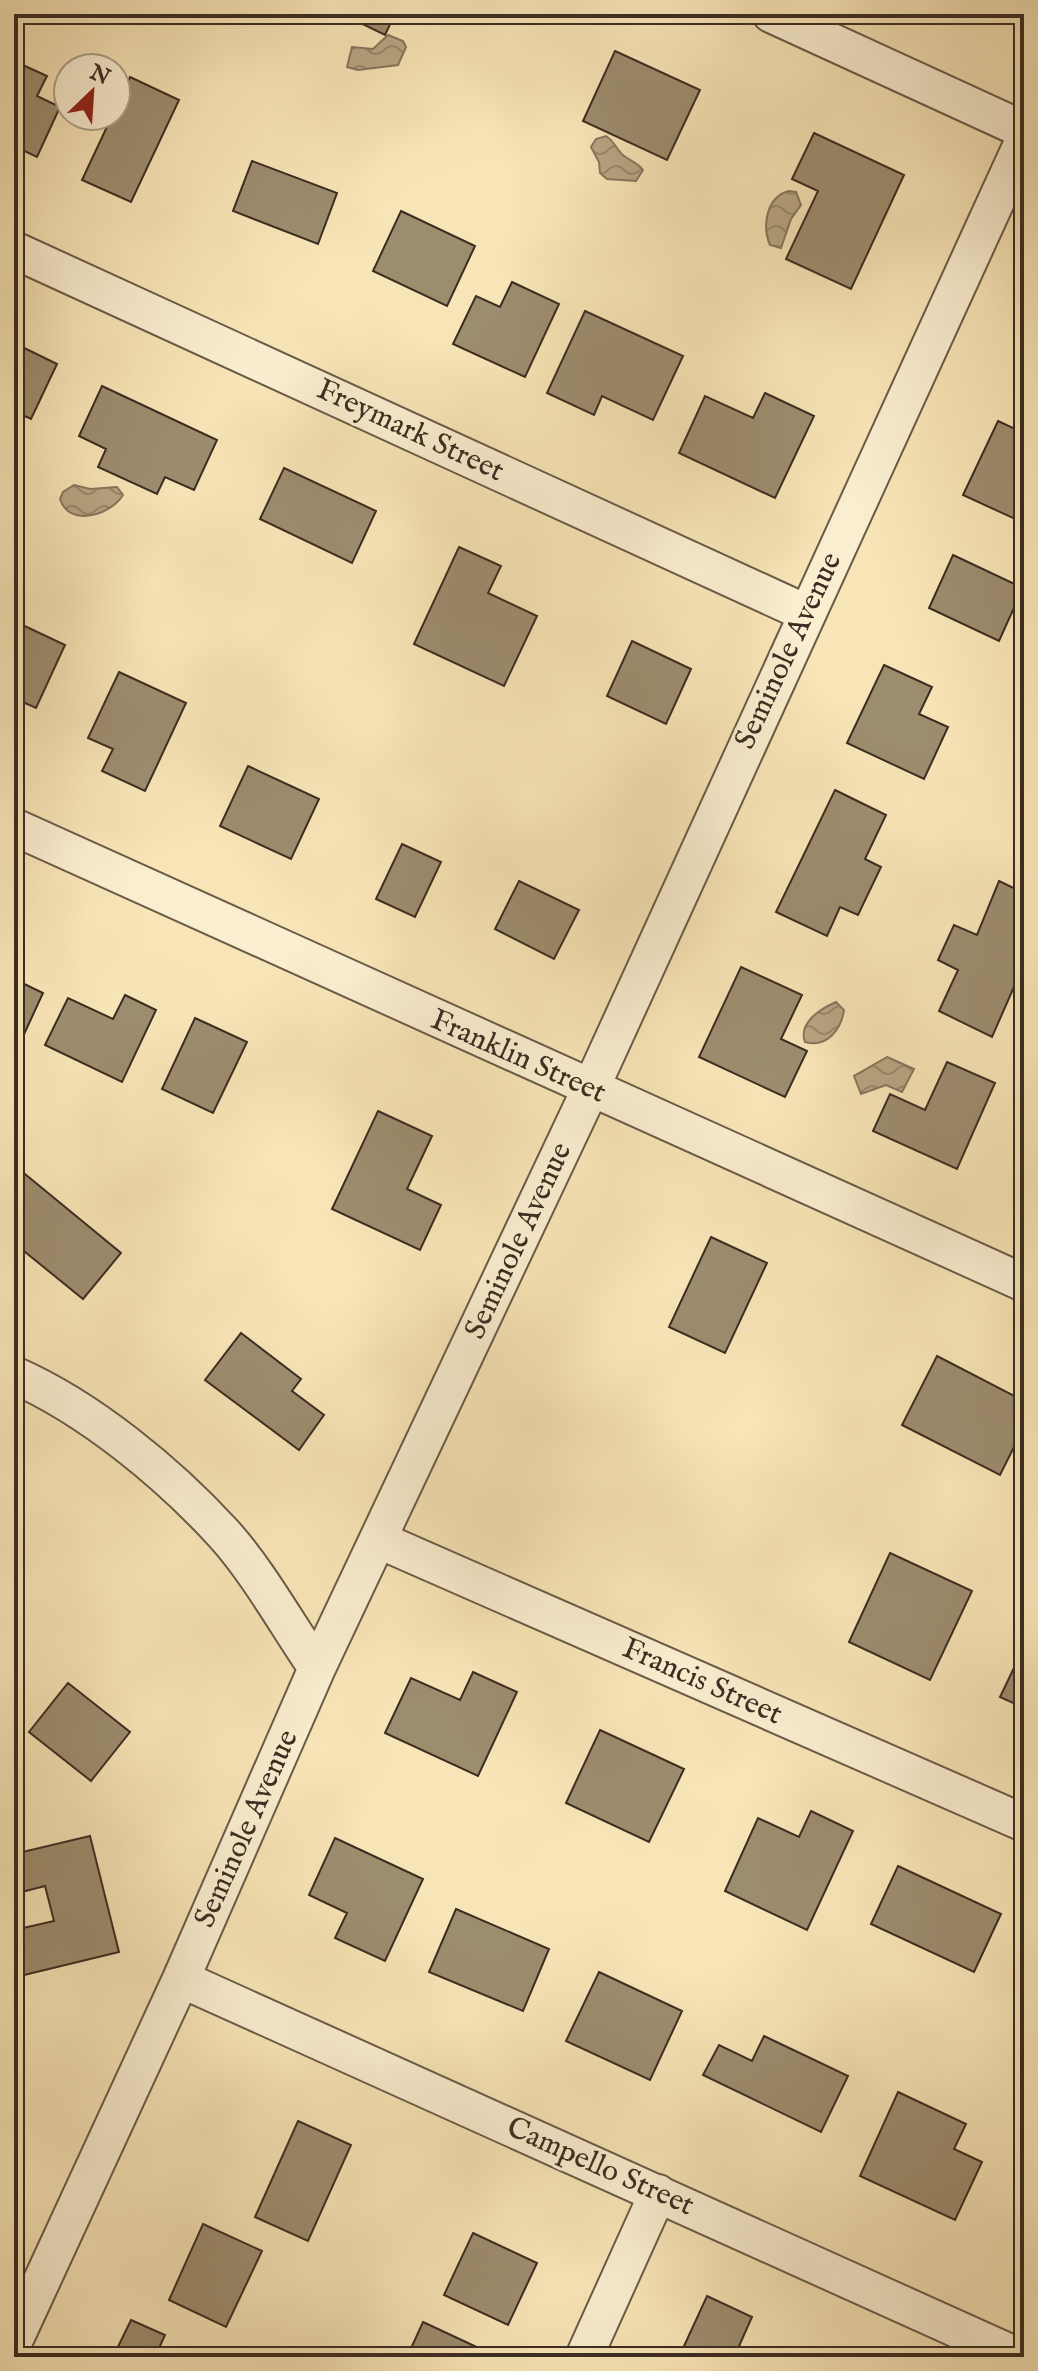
<svg xmlns="http://www.w3.org/2000/svg" width="1038" height="2371" font-family="'IM FELL English',serif">
	<defs>
		<pattern id="water-waves" width="16" height="10" patternUnits="userSpaceOnUse" patternTransform="scale(2)"><rect width="16" height="10" fill="#b8a684"/><path d="M0 5q4-4 8 0t8 0" fill="none" stroke="#97886c"/></pattern>
	</defs>
	<rect width="100%" height="100%" fill="#f8e5b7"/>
	<filter id="stains"><feTurbulence type="fractalNoise" baseFrequency=".0025" numOctaves="4"/><feColorMatrix values="0 0 0 0 .2 0 0 0 0 .09 0 0 0 0 .02 0 0 0 .5 -.17"/></filter>
	<radialGradient id="worn" r=".72"><stop offset=".6" stop-color="#630" stop-opacity="0"/><stop offset="1" stop-color="#630" stop-opacity=".3"/></radialGradient>
	<path fill="url(#water-waves)" stroke="#86765d" stroke-width="2" d="M388 35 403 41 406 47 398 65 358 70 347 67 352 47 373 49Z
		M606 136C614 141 614 145 620 152 626 160 637 161 643 170L636 181 607 179 600 173 599 162 591 147 596 139Z
		M789 191 796 192 801 205 791 219 781 248 770 245C762 226 766 197 789 191Z
		M74 485 90 489 117 487 123 495C111 515 69 528 60 499L63 492Z
		M836 1002 844 1010C841 1030 827 1048 805 1042 798 1023 820 1009 836 1002Z
		M887 1057 914 1069 902 1092 886 1085 861 1094 854 1076Z"/>
	<path fill="#9d8d6f" stroke="#3b2d22" stroke-width="2" d="M342 14H395L385 35Z
		M615 51 700 90 667 160 583 121Z
		M14 61 47 76 37 96 60 107 37 157 14 146Z
		M130 77 179 100 131 202 82 180 112 116H116V107Z
		M814 133 904 175 851 289 786 259 818 191 792 179Z
		M252 161 337 193 318 244 233 211Z
		M401 211 475 246 447 306 373 271Z
		M512 282 559 304 525 377 453 344 476 296 500 307Z
		M585 311 683 356 653 420 602 396 594 415 547 393Z
		M14 343 57 364 31 419 14 411Z
		M102 386 217 440 194 490 165 477 157 494 98 467 106 449 79 436Z
		M765 393 814 416 775 498 679 453 705 396 753 418Z
		M998 421 1024 433V523L963 495Z
		M284 468 376 511 352 563 260 519Z
		M459 547 501 566 488 593 537 616 504 686 414 644Z
		M953 555 1023 588 999 641 929 608Z
		M14 621 65 645 36 708 14 698Z
		M632 641 691 669 666 724 607 696Z
		M884 665 932 687 919 714 948 727 924 779 847 743Z
		M119 672 186 703 145 791 102 771 113 749 88 738Z
		M248 766 319 799 291 859 220 826Z
		M835 790 886 815 865 859 881 867 858 915 840 907 827 936 776 912Z
		M402 844 441 862 415 917 376 899Z
		M519 881 579 910 554 959 495 929Z
		M999 881 1024 893V964L992 1037 939 1011 958 970 938 960 954 925 977 935Z
		M741 967 802 995 781 1039 807 1051 785 1097 699 1057Z
		M14 979 43 993 14 1056Z
		M125 995 156 1010 122 1082 45 1045 68 998 113 1019Z
		M195 1018 247 1042 213 1113 162 1089Z
		M947 1062 995 1083 957 1169 873 1131 890 1094 925 1110Z
		M378 1111 432 1136 407 1189 441 1205 420 1250 332 1209Z
		M14 1165 121 1253 83 1299 14 1243Z
		M711 1237 767 1263 725 1353 669 1327Z
		M241 1333 301 1379 292 1391 324 1415 299 1450 205 1380Z
		M937 1356 1024 1401V1427L1000 1475 902 1425Z
		M890 1553 972 1591 930 1680 849 1642Z
		M1022 1651 1024 1652V1708L1000 1697Z
		M473 1672 517 1692 478 1776 385 1733 411 1678 460 1700Z
		M68 1683 130 1732 91 1781 29 1732Z
		M600 1730 684 1769 649 1842 566 1803Z
		M811 1811 853 1831 807 1930 725 1891 758 1818 799 1837Z
		M90 1836 119 1952 20 1976 14 1930 54 1921 45 1886 14 1894V1854Z
		M335 1838 423 1879 385 1961 335 1938 347 1913 309 1895Z
		M898 1866 1001 1914 974 1972 871 1924Z
		M456 1909 549 1949 523 2011 429 1972Z
		M599 1972 682 2011 650 2080 566 2041Z
		M764 2036 848 2076 821 2132 703 2075 719 2045 752 2061Z
		M898 2092 966 2124 954 2149 982 2162 955 2220 860 2176Z
		M298 2121 351 2145 308 2241 255 2217Z
		M203 2224 262 2251 226 2327 169 2300Z
		M473 2233 537 2263 508 2325 444 2295Z
		M707 2296 752 2317 739 2346 760 2357H679Z
		M131 2320 165 2335 155 2357H113Z
		M423 2322 498 2357H407Z"/>
	<g fill="none" stroke-linecap="round" stroke-linejoin="round">
		<g stroke="#6a5b47" stroke-width="40">
			<path id="minor" d="M771 14 1024 130
				M14 250 806 613
				M14 827 1024 1283
				M14 1375C89 1408 167 1472 223 1533 257 1570 288 1626 317 1668
				M379 1540 1024 1823
				M181 1979 1019 2357
				M14 2341 181 1979 317 1668 590 1090 1024 140
				M584 2357 658 2193"/>
		</g>
		<use href="#minor" stroke="#faeed0" stroke-width="36"/>
	</g>
	<g text-anchor="middle" dominant-baseline="central" stroke-width="6" stroke-linejoin="round" paint-order="stroke">
		<g font-size="30" fill="#3b2d22" stroke="#faeed0">
			<text transform="translate(410 431) rotate(25)">Freymark Street</text>
			<text transform="translate(789 651) rotate(-65)">Seminole Avenue</text>
			<text transform="translate(518 1057) rotate(24)">Franklin Street</text>
			<text transform="translate(519 1241) rotate(-65)">Seminole Avenue</text>
			<text transform="translate(702 1682) rotate(24)">Francis Street</text>
			<text transform="translate(247 1829) rotate(-66)">Seminole Avenue</text>
			<text transform="translate(600 2167) rotate(24)">Campello Street</text>
		</g>
	</g>
	<rect width="1038" height="2371" fill="none" stroke="#f8e5b7" stroke-width="48"/>
	<rect x="16" y="16" width="1006" height="2339" fill="none" stroke="#3b2d22" stroke-width="4"/>
	<rect x="24" y="24" width="990" height="2323" fill="none" stroke="#3b2d22" stroke-width="2"/>
	<g transform="translate(92 92) rotate(25)"><circle r="38" fill="#faeed0" stroke="#aea18a" stroke-width="2"/>
	<path d="M0-6L14 30L0 20L-14 30Z" fill="#8f2418"/>
	<text y="-12" font-size="22" font-weight="bold" text-anchor="middle" fill="#3b2d22">N</text>
	</g>
	<rect width="100%" height="100%" filter="url(#stains)"/>
	<rect width="100%" height="100%" fill="url(#worn)"/>
</svg>
